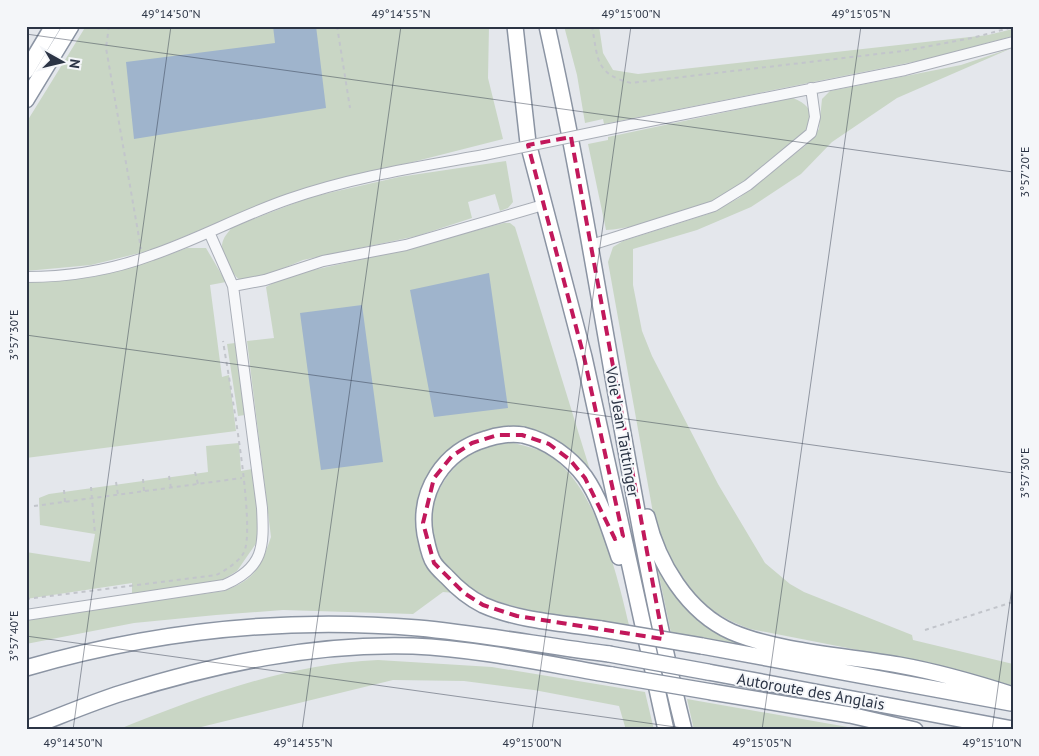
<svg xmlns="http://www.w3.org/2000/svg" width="1039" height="756" font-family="'PT Sans',sans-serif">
	<rect width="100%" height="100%" fill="#e4e7ec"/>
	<path fill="#c9d6c5" d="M86 26H489L488 78 503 139 287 194 152 250 91 265 26 271V123Z
		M564 26H599L603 53 613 70 638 74 988 35 1013 29V36L928 59 604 124 603 119 585 123 577 75Z
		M1012 48 897 98 832 142 801 174 751 207 697 230 633 249V285L642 331 652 356 718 484 765 563 790 584 804 592 912 635 913 640 1013 664V689L955 669 750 629C719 618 686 596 669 565 663 553 660 537 655 524L608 262 613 247 623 241 708 214 739 198 805 146 819 129 822 99 830 91 961 65Z
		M793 98C834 114 793 144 776 159 767 168 758 179 748 185 716 205 643 228 606 230L588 144 608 140V137Z
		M506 161 513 202 508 208 500 211 495 194 468 202 472 218 417 236 303 260 265 276 240 280C232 275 222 255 222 245 223 237 228 233 232 227L311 197 399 177Z
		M504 223H510L515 227 590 470 586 471C574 454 560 439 540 432 486 414 429 452 419 506 418 515 414 527 418 536 423 550 447 579 456 593L443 592 413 614 283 610 216 615 134 623 26 644V618L224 591C256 579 260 568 271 537L247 341 274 338 266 287 286 276 386 254Z
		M187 248H206L226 282 210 285 222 377 229 375 236 431 26 458V285L31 282 93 277 154 260Z
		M235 343 245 415 238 416 227 344Z
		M239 443 241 471 252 469 259 518 257 542 237 571 222 580 132 594V583L26 599V552L90 562 95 534 40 525 39 498 49 494 208 472 206 446Z
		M514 443C528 447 542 449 553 458 597 491 617 574 629 625 582 618 514 614 473 590 428 563 417 516 449 474 460 461 474 448 492 444 499 442 507 443 514 443Z
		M657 566 674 591 697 614 798 655 671 633Z
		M378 660 492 667 645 692 654 730H626L619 706 534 690 464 681 393 680 189 730H117C201 696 287 664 378 660Z
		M687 699 865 730H694Z"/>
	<path fill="#9fb4cc" d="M273 26H316L326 108 134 139 126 62 275 43Z
		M489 273 508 408 434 417 410 290Z
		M362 305 383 462 321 470 300 313Z"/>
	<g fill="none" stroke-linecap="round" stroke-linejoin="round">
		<g stroke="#a9aeb7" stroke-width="12">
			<path id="minor" d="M605 130 905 70 1013 42
				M591 245 714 206 748 185 811 133 815 117 811 88
				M26 277C69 277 112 270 152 255 199 239 242 215 289 199 352 177 418 167 484 155
				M233 286 265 280 323 261 406 245 543 205
				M26 615 224 585C264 568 264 547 262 508L233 286 209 232"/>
		</g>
		<g stroke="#8b94a3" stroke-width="18">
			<path id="highway" d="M515 26 528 143 584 357 666 730
				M547 26C599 259 626 498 684 730
				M26 71 53 26
				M26 100 71 26
				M647 517C658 563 687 612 732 632 779 652 848 656 899 665 938 672 976 683 1013 695
				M601 629C562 623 519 621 483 605 469 598 457 588 447 577 443 573 437 568 434 563 429 556 427 543 425 534 418 491 444 451 486 439 497 435 512 433 523 435 548 441 570 457 585 477 601 500 610 531 619 557
				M702 646 1011 703
				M26 668C153 631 287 617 418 628 482 634 545 646 609 654
				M708 672 1013 729
				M712 692 850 715 915 730
				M26 729C58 717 90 703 122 693 216 664 314 643 413 646 479 649 547 664 612 675"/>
		</g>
		<path stroke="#c2c5cb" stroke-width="2" stroke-dasharray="4 4" stroke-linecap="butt" d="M109 26 106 48 141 249
			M337 26 350 108
			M592 26C598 59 595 74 631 83L903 51 972 38 1013 27
			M195 472 198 484
			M169 476 171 488
			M143 479 144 491
			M116 482 118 495
			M91 487 95 534
			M64 490 65 502
			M34 506 242 478
			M26 599 216 575C225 571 238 562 243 554 258 533 228 374 223 341
			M925 630 1013 602"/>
		<use href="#minor" stroke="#f7f8fa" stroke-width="10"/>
		<use href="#highway" stroke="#fff" stroke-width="15"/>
		<g stroke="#a9aeb7" stroke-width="12" stroke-linecap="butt">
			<path id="minor-bridge" d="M484 155 605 130"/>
		</g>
		<g stroke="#8b94a3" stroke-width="18" stroke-linecap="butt">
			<path id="highway-bridge" d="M601 629 702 646
				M609 654 708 672
				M612 675 712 692"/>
		</g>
		<use href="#minor-bridge" stroke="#f7f8fa" stroke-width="10"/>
		<use href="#highway-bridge" stroke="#fff" stroke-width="15"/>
	</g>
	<path fill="none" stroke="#c2185b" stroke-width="4" stroke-dasharray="10 6" stroke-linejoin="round" d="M571 137 663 639 517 616 483 605 464 593 434 563 423 523 434 478 452 456 472 443 498 435H522L549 444 570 460 585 478 615 539 623 536 584 357 528 145Z"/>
	<path fill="none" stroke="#2b3445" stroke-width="1" stroke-opacity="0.45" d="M26 34 1013 172M26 335 1013 473M26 636 697 730M73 730 171 26M302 730 401 26M532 730 631 26M762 730 861 26M992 730 1013 580"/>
	<g text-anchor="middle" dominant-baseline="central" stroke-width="4" stroke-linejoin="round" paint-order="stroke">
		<g font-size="16" fill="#2b3445" stroke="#f4f6f9">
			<text transform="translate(623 432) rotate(80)">Voie Jean Taittinger</text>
			<text transform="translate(811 691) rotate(10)">Autoroute des Anglais</text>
		</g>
	</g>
	<rect width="1039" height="756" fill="none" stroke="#f4f6f9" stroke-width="55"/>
	<g transform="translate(62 62) rotate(98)" stroke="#f4f6f9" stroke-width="4" paint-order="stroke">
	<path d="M0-4L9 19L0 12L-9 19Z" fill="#2b3445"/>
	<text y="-8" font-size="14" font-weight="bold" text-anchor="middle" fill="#2b3445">N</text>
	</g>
	<rect x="28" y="28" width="984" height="700" fill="none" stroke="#2b3445" stroke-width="2"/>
	<g font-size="12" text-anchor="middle" fill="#2b3445">
		<text x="171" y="18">49°14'50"N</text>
		<text x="401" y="18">49°14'55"N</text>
		<text x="631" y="18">49°15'00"N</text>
		<text x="861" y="18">49°15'05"N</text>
		<text transform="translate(1025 172) rotate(-90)" y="4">3°57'20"E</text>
		<text transform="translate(14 335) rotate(-90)" y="4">3°57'30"E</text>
		<text transform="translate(1025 473) rotate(-90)" y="4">3°57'30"E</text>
		<text transform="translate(14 636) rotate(-90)" y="4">3°57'40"E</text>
		<text x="73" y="747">49°14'50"N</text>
		<text x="303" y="747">49°14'55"N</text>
		<text x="532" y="747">49°15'00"N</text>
		<text x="762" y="747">49°15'05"N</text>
		<text x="992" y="747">49°15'10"N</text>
	</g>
</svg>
